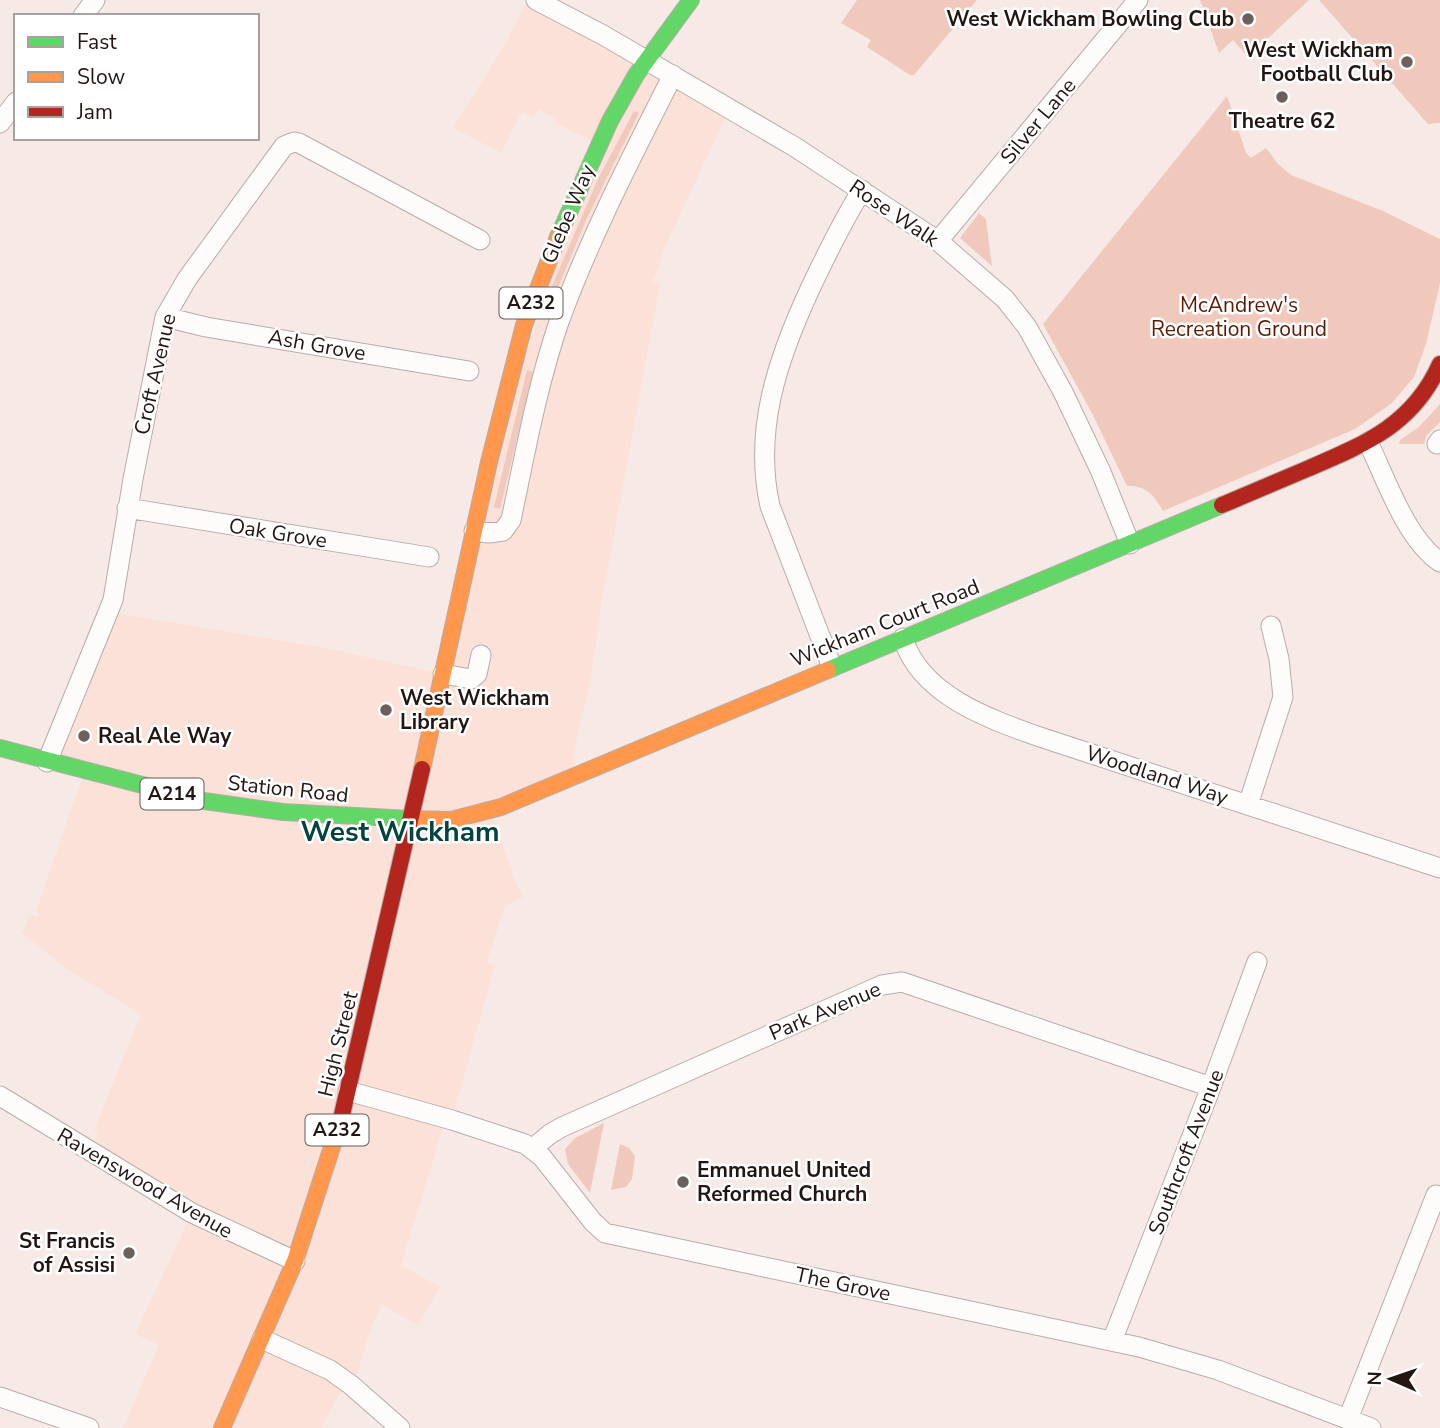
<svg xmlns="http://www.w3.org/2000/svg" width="1440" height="1428" font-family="'Nunito Sans',sans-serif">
	<rect width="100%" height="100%" fill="#f7eae6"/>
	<path fill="#fbe1d8" d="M528 0 730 108 666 245 653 282 660 284 602 601 590 685 579 726 573 761 578 775 492 811 514 879 524 897 505 906 487 962 495 965 452 1120 446 1119 401 1265 440 1287 418 1325 382 1305 371 1328 356 1378 337 1398 321 1428H123L159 1345 135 1334 192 1213 90 1152 98 1132 94 1130 141 1014 67 969 22 933 30 915 40 917 36 911 84 772 47 762 109 612 321 647 443 674 489 462 598 144 555 123 556 118 538 109 534 117 522 112 501 153 453 128 504 46Z"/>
	<path fill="#f1c8bc" d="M857 0H977L914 75H910L867 47 871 40 841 23Z
		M1200 0H1309L1248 57 1233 40 1219 53Z
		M1319 0H1440V123L1428 124Z
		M1227 96 1246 153 1251 158 1266 148 1278 164 1291 175 1383 211 1440 239V283L1426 344 1414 377 1392 403 1355 429 1163 511C1153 494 1147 486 1127 486L1093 415 1043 324Z
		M634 111 639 113 586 220 555 295 549 293 598 179Z
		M979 213 986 219 992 266 960 238Z
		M527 370 533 372 500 509 494 507Z
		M1440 404V422L1426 436 1424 444H1399L1400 440 1419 427Z
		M604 1123 590 1193 568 1164 565 1149 575 1138Z
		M620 1144 629 1148 635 1156 632 1179 626 1187 611 1190Z"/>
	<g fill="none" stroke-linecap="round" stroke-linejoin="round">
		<g stroke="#b9aca8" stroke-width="21">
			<path id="street" d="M536 0 603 35 795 147 938 241 1005 299 1027 327 1063 392 1101 472 1130 544
				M83 16 95 0
				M0 123 16 102
				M938 241 1138 0
				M165 317 206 327 469 371
				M1368 442C1386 479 1406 539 1440 562
				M1437 444 1440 440
				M127 508 429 557
				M474 531 489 533 503 531 511 520C525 454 537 386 559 322 590 237 632 156 673 75
				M903 638C920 695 989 719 1040 737L1440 868
				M832 667 770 506C753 430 778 358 810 289 826 255 842 222 862 190
				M443 674 471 679 477 674 481 655
				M47 762 113 600 133 479 165 317 187 279 284 146 294 142 299 143 480 240
				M1248 805 1283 697 1279 659 1271 626
				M348 1091 452 1120 525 1144 542 1157 593 1222 605 1233 1139 1347 1218 1370 1371 1428
				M0 1096 192 1213 295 1261
				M532 1149 550 1134 562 1127 864 993 882 985 902 982 1211 1087
				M262 1339 330 1370 351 1385 400 1428
				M1112 1341 1208 1095 1257 962
				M0 1397 89 1428
				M1348 1419 1436 1195"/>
		</g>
		<g stroke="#b9aca8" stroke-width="18">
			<path id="fast" d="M558 237 610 121 636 75 691 0
				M828 670 1222 505
				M0 748 204 801 283 812 411 819"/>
		</g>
		<g stroke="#b9aca8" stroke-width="18">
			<path id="slow" d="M422 769 489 462 524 325 558 237
				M411 819 451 820 501 807 828 670
				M222 1428 295 1261 341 1119"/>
		</g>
		<g stroke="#b9aca8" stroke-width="18">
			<path id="jam" d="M1222 505C1250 493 1279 481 1307 469 1365 444 1413 425 1440 364
				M341 1119 422 769"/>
		</g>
		<use href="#street" stroke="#fefcfb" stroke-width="19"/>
		<use href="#fast" stroke="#63d668" stroke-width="16"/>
		<use href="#slow" stroke="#ff974d" stroke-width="16"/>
		<use href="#jam" stroke="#b3261e" stroke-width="16"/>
	</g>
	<g fill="#6d605c" stroke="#fff" stroke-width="2.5">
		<circle cx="1248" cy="19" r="7"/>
		<circle cx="1407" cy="62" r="7"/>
		<circle cx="1282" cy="97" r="7"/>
		<circle cx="386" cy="710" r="7"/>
		<circle cx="84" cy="736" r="7"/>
		<circle cx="683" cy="1182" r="7"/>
		<circle cx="129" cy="1253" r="7"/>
	</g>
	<g text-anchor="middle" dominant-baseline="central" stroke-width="5" stroke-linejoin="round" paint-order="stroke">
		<g fill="#fff" stroke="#655c59" stroke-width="2">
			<rect x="499.5" y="287.5" width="63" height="31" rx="5"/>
			<rect x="140.5" y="778.5" width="63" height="31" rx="5"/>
			<rect x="305.5" y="1114.5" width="63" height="31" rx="5"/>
		</g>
		<g font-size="19" font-weight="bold" fill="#231612">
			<text x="531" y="303">A232</text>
			<text x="172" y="794">A214</text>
			<text x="337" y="1130">A232</text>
		</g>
		<g font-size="21" font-weight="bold" fill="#231612" stroke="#fff" text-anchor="end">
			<text x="1234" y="19">West Wickham Bowling Club</text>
			<text x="1393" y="50">West Wickham<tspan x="1393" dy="24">Football Club</tspan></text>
			<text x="1282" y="121" text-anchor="middle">Theatre 62</text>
			<text x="400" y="698" text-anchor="start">West Wickham<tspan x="400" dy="24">Library</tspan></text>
			<text x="98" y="736" text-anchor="start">Real Ale Way</text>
			<text x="697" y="1170" text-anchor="start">Emmanuel United<tspan x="697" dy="24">Reformed Church</tspan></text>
			<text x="115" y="1241">St Francis<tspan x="115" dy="24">of Assisi</tspan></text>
		</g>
		<g font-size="21" fill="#231612" stroke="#fff">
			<text transform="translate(1038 121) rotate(-50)">Silver Lane</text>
			<text transform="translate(894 213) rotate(34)">Rose Walk</text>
			<text transform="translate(568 214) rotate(-67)">Glebe Way</text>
			<text transform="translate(317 345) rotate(10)">Ash Grove</text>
			<text transform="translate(155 374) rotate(-77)">Croft Avenue</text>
			<text transform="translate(278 533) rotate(9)">Oak Grove</text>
			<text transform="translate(885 623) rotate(-22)">Wickham Court Road</text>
			<text transform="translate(1157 775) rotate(18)">Woodland Way</text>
			<text transform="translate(288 789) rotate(6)">Station Road</text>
			<text transform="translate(825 1011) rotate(-23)">Park Avenue</text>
			<text transform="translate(338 1044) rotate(-76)">High Street</text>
			<text transform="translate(1186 1152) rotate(-69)">Southcroft Avenue</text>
			<text transform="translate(145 1183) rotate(30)">Ravenswood Avenue</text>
			<text transform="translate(843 1284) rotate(12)">The Grove</text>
		</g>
		<g font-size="21" fill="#5d1a02" stroke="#fff">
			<text x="1239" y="305">McAndrew's<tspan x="1239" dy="24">Recreation Ground</tspan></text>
		</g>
		<g font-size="28" font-weight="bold" fill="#01433e" stroke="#fff">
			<text x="400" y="832">West Wickham</text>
		</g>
	</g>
	<rect x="14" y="14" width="245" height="126" fill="#ffffff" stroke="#a7a2a0" stroke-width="2"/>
	<rect x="28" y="37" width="35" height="10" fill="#63d668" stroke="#a7a2a0" stroke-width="2"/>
	<text x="77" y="49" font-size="21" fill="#231612">Fast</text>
	<rect x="28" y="72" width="35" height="10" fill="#ff974d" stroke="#a7a2a0" stroke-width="2"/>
	<text x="77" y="84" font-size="21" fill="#231612">Slow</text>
	<rect x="28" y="107" width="35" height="10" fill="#b3261e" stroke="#a7a2a0" stroke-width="2"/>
	<text x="77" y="119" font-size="21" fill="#231612">Jam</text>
	<g transform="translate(1391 1379) rotate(272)" stroke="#ffffff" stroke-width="5" paint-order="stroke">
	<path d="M0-5L12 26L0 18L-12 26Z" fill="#231612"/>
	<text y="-10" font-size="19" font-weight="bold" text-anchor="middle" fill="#231612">N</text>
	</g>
</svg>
